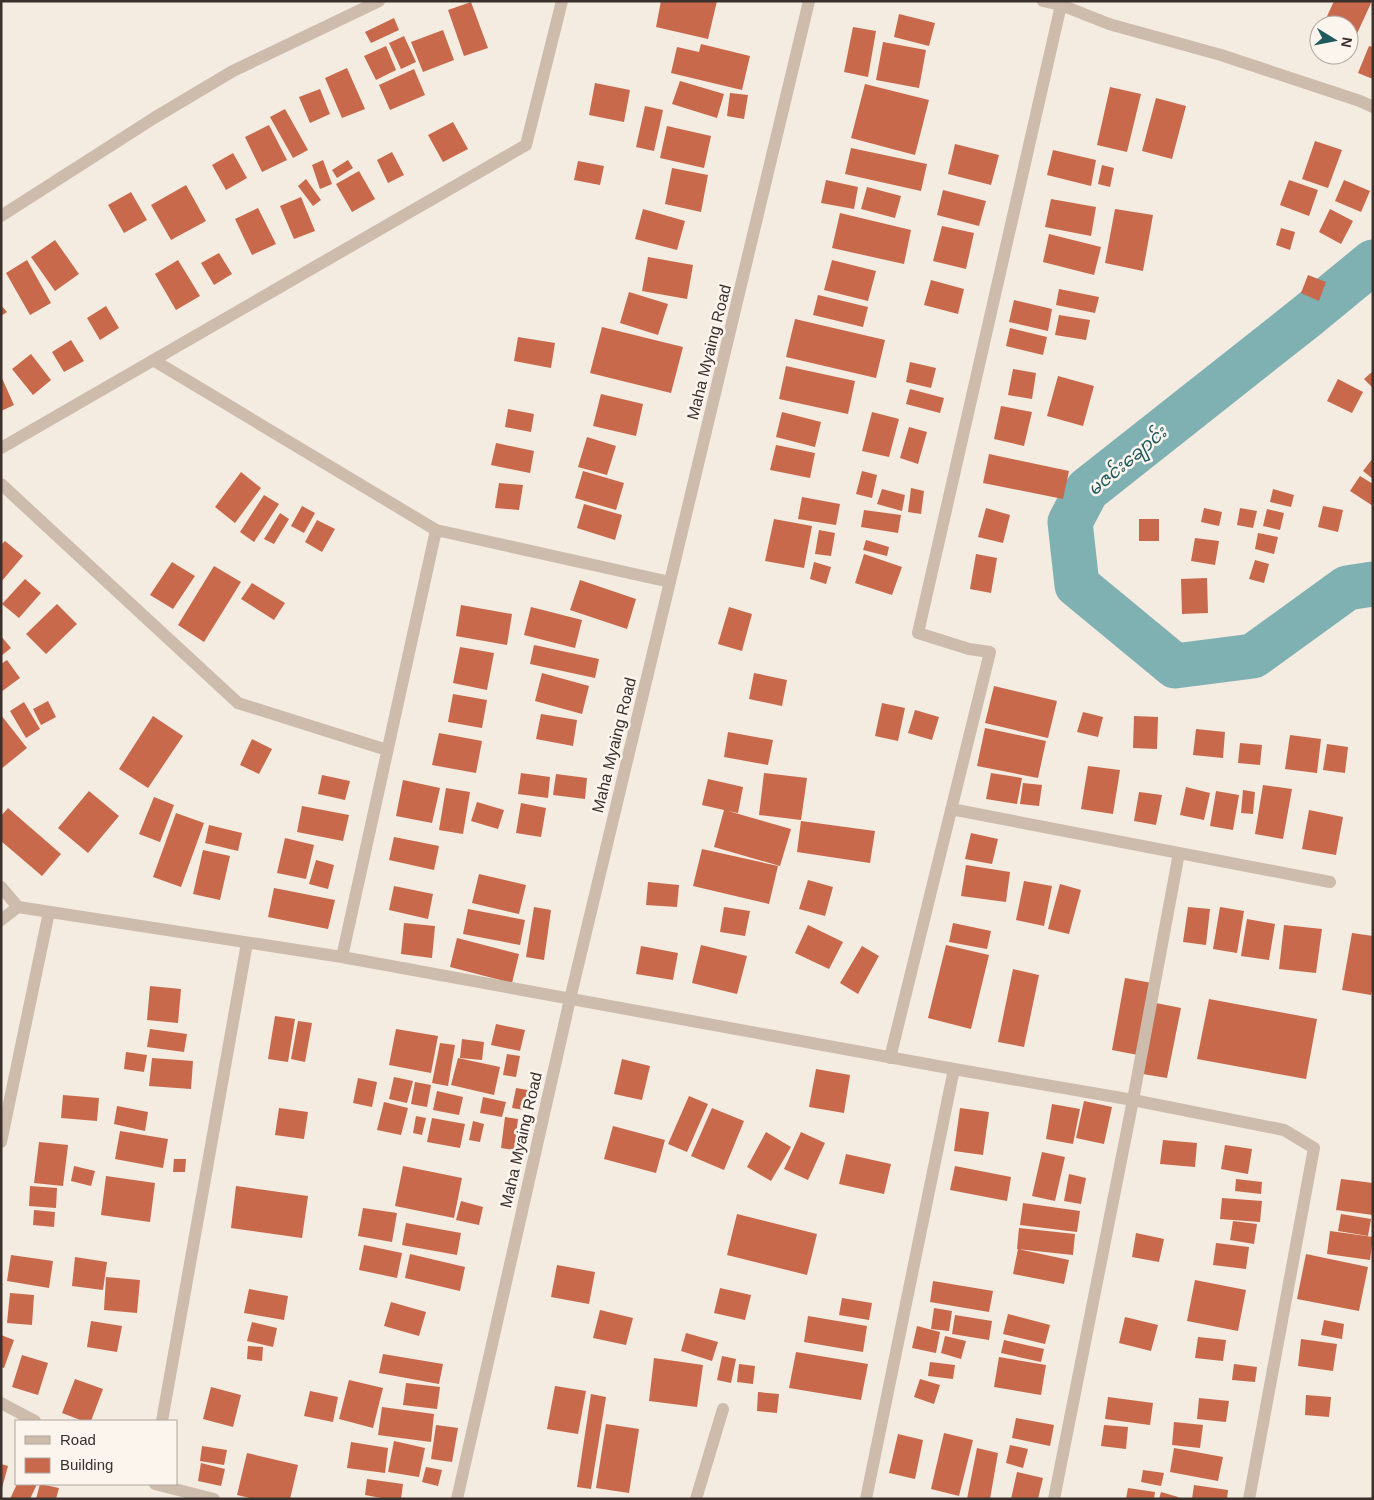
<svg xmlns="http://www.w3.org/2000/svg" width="1374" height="1500" font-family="Arial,'Noto Sans Myanmar',sans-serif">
	<rect width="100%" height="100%" fill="#f4ebe1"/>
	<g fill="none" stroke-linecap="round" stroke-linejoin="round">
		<path stroke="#7fb0b2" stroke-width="45" d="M1373 262 1306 317 1087 490 1070 522 1077 585 1175 666 1253 656 1347 588 1373 584"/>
	</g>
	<path fill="#c8694b" d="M661 1H717L708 39 656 27Z
		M1334 1H1372L1349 51V25H1323Z
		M471 2 488 48 464 56 448 10Z
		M899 14 935 23 929 46 894 37Z
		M394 18 399 30 371 43 365 32Z
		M853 27 876 31 868 77 844 72Z
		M443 30 454 60 423 72 411 42Z
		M404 36 416 62 401 69 389 43Z
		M883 42 926 50 919 88 876 80Z
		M701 44 750 56 742 90 671 73 677 47 699 52Z
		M386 46 396 70 376 80 364 56Z
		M1369 46 1373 47V79L1358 73Z
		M347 68 365 109 342 118 325 78Z
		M414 69 425 95 390 110 379 85Z
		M680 81 724 94 717 118 672 104Z
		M595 83 630 90 624 122 589 115Z
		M865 84 929 100 915 155 851 138Z
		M1110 87 1141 94 1127 152 1097 145Z
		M320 89 330 114 310 123 299 97Z
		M730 93 748 95 744 119 727 116Z
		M1156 98 1186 106 1172 159 1142 151Z
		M645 106 663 110 654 151 636 147Z
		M285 109 308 150 293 158 270 117Z
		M453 122 468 149 443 162 428 135Z
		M269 125 287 160 262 172 245 137Z
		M667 126 711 136 704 168 660 158Z
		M1315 141 1342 150 1328 188 1302 179Z
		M955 144 999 155 991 185 948 174Z
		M851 148 927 164 921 191 845 174Z
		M1053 150 1096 160 1091 186 1047 175Z
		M392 152 404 175 388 183 377 160Z
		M233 153 247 178 226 190 212 165Z
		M323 160 332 184 320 189 312 165Z
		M348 160 353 168 337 178 332 170Z
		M578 161 604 166 600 185 574 180Z
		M1102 165 1114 168 1110 187 1098 184Z
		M672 168 708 175 701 212 665 204Z
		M359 171 375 199 352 212 336 184Z
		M306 179 321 200 313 206 298 186Z
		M826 180 858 187 854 209 821 203Z
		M1289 180 1318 190 1309 216 1280 205Z
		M1344 180 1370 191 1361 212 1335 201Z
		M186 185 206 221 171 240 151 205Z
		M867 187 901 196 895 218 861 209Z
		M943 190 986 201 979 226 937 215Z
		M131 192 147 220 124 233 108 205Z
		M301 197 315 231 294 239 280 206Z
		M1051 199 1096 207 1091 236 1045 227Z
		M258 208 276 244 252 255 235 219Z
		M643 209 685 221 677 250 635 239Z
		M1115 209 1153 215 1143 271 1105 263Z
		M1330 209 1353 221 1341 244 1319 232Z
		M840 213 911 230 904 264 832 248Z
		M942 226 974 233 966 269 933 261Z
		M1281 228 1295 232 1290 250 1276 245Z
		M1049 234 1101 247 1094 275 1043 262Z
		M55 240 79 274 55 291 31 257Z
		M219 253 232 274 214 285 201 263Z
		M648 257 693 265 687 299 642 291Z
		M27 260 51 303 30 315 6 273Z
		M178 260 200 296 176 310 155 274Z
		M832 260 876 271 868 301 824 290Z
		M1308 275 1326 282 1319 301 1301 293Z
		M931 280 964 289 958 314 924 305Z
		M1059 289 1099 297 1095 313 1056 305Z
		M629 292 668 304 658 335 620 323Z
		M818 295 868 307 863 327 813 315Z
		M1014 300 1052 309 1048 331 1009 322Z
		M1 305 7 312 1 316Z
		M106 306 119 328 100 340 87 318Z
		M1059 315 1090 320 1086 340 1055 335Z
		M795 319 885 340 876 378 786 357Z
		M602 327 683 347 671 393 590 373Z
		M1010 328 1047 337 1043 355 1006 346Z
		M518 337 555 343 551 368 514 361Z
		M71 340 84 361 64 372 52 352Z
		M31 354 51 380 33 395 12 369Z
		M910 362 936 368 931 388 906 382Z
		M786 366 855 381 848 414 779 399Z
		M1013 369 1036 373 1032 399 1008 395Z
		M1373 371V388L1364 379Z
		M1 376 14 405 1 411Z
		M1058 376 1094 386 1083 426 1047 416Z
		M1338 379 1363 392 1352 413 1327 401Z
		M910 389 944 398 940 413 906 404Z
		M601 394 643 404 636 436 593 426Z
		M1001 406 1032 412 1024 446 994 439Z
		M508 409 534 414 531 432 505 427Z
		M782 412 821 422 815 447 776 437Z
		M872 412 899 419 889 457 862 451Z
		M909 427 927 432 918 464 900 458Z
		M587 437 616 446 607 475 578 467Z
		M496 443 534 451 530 473 491 465Z
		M776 445 815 453 810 478 770 470Z
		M989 454 1069 471 1063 499 983 483Z
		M1373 458V479L1363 471Z
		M583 471 624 483 616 510 575 498Z
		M862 471 877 475 872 498 856 494Z
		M241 472 261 488 235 523 215 507Z
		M1360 476 1373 484V506L1350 491Z
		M499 483 523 485 519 510 495 508Z
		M911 488 924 491 921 514 908 512Z
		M882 489 905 495 902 511 877 504Z
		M1273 489 1294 495 1291 507 1270 502Z
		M264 495 279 504 254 542 240 532Z
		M802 497 840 504 836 525 798 519Z
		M584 504 622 515 615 540 577 528Z
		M302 506 315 513 304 533 291 526Z
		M1323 506 1343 510 1338 532 1318 527Z
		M986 508 1010 515 1003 543 978 537Z
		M1204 508 1222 512 1219 526 1201 522Z
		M1240 508 1257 511 1253 528 1237 525Z
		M1267 509 1284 513 1280 530 1263 526Z
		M864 510 901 515 898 533 861 527Z
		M280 513 289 519 274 544 264 539Z
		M774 519 812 526 804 568 765 561Z
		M1139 519H1159V541H1139Z
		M317 520 335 529 322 552 305 542Z
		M819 530 835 533 831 556 815 554Z
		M1258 533 1278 537 1274 554 1255 549Z
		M1195 538 1219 541 1215 565 1191 561Z
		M866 540 889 547 887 556 863 550Z
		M5 541 23 556 1 582V545Z
		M864 554 902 567 892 595 855 583Z
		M976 554 997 558 991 593 970 589Z
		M1255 560 1269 564 1264 583 1249 579Z
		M172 562 195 576 173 609 150 595Z
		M814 562 831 567 826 584 810 579Z
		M214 566 241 582 204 642 178 625Z
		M1207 578 1208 613 1182 614 1181 579Z
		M25 579 41 593 19 618 2 604Z
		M580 580 636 599 627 629 570 610Z
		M252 583 285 603 274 620 241 599Z
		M57 604 77 624 46 654 26 634Z
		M461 605 512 614 507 645 456 636Z
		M531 607 582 620 575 648 524 635Z
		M729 607 752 614 742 651 718 644Z
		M1 636 11 648 1 656Z
		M534 645 599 659 595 678 530 664Z
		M460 647 494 653 487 690 453 683Z
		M7 660 20 678 1 692V664Z
		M542 673 589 686 582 714 535 701Z
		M754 673 787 680 782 706 749 699Z
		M994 686 1057 701 1048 738 985 723Z
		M453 694 487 700 482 728 448 722Z
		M48 701 56 717 41 725 33 709Z
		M24 702 40 729 26 738 10 711Z
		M882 703 905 708 898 741 875 736Z
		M915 710 939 717 932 740 908 733Z
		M1083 712 1103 717 1098 737 1077 732Z
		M541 714 577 720 573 746 536 739Z
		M1 715 27 748 1 769Z
		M153 716 183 736 148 788 119 769Z
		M1134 716 1158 717 1157 749 1133 748Z
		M985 728 1046 741 1038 778 977 766Z
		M1196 729 1225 732 1223 758 1193 755Z
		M728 732 773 740 768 765 724 757Z
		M439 733 482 741 476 773 432 765Z
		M1290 735 1321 739 1317 773 1285 769Z
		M252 739 272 749 259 774 240 765Z
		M1240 743 1262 745 1260 765 1238 763Z
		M1327 744 1348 747 1345 773 1323 770Z
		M1088 766 1120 770 1113 814 1081 809Z
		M521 773 550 777 548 798 518 794Z
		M764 773 807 778 801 820 759 815Z
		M991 773 1022 778 1017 804 986 799Z
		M556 774 587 778 585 799 553 795Z
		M322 775 350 781 345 800 318 794Z
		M708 779 743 787 738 813 728 811 791 829 780 866 714 847 724 810 702 805Z
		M403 780 440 788 432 823 396 816Z
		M1023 783 1042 785 1039 806 1020 804Z
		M1263 785 1292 789 1283 839 1255 834Z
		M1186 787 1210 793 1204 820 1180 815Z
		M446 788 470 792 463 834 439 830Z
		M1243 790 1255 792 1253 814 1241 813Z
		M89 791 119 816 88 853 58 828Z
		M1216 791 1239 795 1233 830 1210 826Z
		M1139 792 1162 795 1156 825 1134 821Z
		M154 797 174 805 160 842 139 834Z
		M477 802 504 810 498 829 471 821Z
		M521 803 546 808 541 837 516 833Z
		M302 806 349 815 343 841 297 832Z
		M8 808 61 854 42 876 1 841V816Z
		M1309 810 1343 817 1336 855 1302 849Z
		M176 813 204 823 181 887 153 877Z
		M801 821 875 831 870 863 797 852Z
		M209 825 242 833 238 851 205 843Z
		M971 833 998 839 992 864 965 859Z
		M394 837 439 846 434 870 389 860Z
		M285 838 314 845 306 879 277 873Z
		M702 849 778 866 769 904 693 886Z
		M203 850 230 856 220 900 193 894Z
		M316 860 334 865 328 889 309 884Z
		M966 865 1010 872 1006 902 961 896Z
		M479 874 526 885 519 914 472 903Z
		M808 880 833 887 825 916 799 909Z
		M1024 881 1052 886 1044 926 1016 920Z
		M648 882 679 885 677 907 646 905Z
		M1060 884 1081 890 1069 934 1048 929Z
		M394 886 433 894 428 919 389 910Z
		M274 888 335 900 328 929 268 917Z
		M534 907 551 910 544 960 526 957Z
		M724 907 750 911 745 936 720 932Z
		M1188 907 1210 909 1206 945 1183 942Z
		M1220 907 1244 911 1237 953 1213 949Z
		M468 909 525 920 520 945 463 934Z
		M1247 919 1275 924 1269 960 1241 956Z
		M404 923 435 926 432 958 401 954Z
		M953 923 991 931 987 949 949 942Z
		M808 925 843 942 829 969 795 953Z
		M1284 925 1322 929 1316 973 1279 969Z
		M1352 933 1373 936V987L1371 995 1342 990Z
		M457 938 519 954 512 983 450 967Z
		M701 945 747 956 737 994 692 983Z
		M946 945 989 955 971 1029 928 1018Z
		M641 946 678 953 673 980 636 974Z
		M862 946 879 956 858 994 840 983Z
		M1013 969 1039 975 1024 1047 998 1042Z
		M1125 978 1152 983 1138 1055 1112 1050Z
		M150 986 181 989 178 1023 147 1020Z
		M1209 999 1317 1019 1306 1079 1197 1059Z
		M1156 1003 1181 1008 1167 1078 1143 1074Z
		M275 1016 295 1019 288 1062 268 1059Z
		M298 1021 312 1023 305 1062 291 1059Z
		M496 1024 525 1030 520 1051 491 1045Z
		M150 1029 187 1034 184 1052 147 1047Z
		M396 1029 438 1036 431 1073 389 1065Z
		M462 1039 484 1042 482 1060 460 1058Z
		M440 1043 455 1045 448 1086 432 1083Z
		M126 1052 147 1055 144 1072 124 1069Z
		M507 1054 520 1056 516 1077 503 1075Z
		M152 1058 193 1061 191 1089 149 1086Z
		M458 1058 500 1067 494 1095 451 1085Z
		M622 1059 650 1066 642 1100 614 1094Z
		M816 1069 850 1075 844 1113 809 1107Z
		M394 1077 413 1081 407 1103 389 1099Z
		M358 1078 377 1082 372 1107 353 1103Z
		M415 1082 431 1085 427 1107 411 1104Z
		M516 1088 528 1090 524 1110 512 1108Z
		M437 1091 463 1097 459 1115 433 1110Z
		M63 1095 99 1098 97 1121 61 1118Z
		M689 1096 708 1104 687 1152 668 1144Z
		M483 1097 506 1102 502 1117 480 1113Z
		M1084 1101 1112 1107 1104 1144 1076 1138Z
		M384 1102 408 1108 401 1135 377 1130Z
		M1052 1104 1080 1109 1073 1144 1046 1139Z
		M117 1106 148 1112 145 1131 114 1124Z
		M279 1108 308 1112 304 1139 275 1135Z
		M712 1108 744 1121 724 1170 691 1156Z
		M960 1108 989 1112 983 1155 954 1151Z
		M416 1116 426 1118 422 1135 413 1133Z
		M505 1117 518 1119 514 1150 501 1148Z
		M432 1118 465 1124 460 1148 427 1142Z
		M473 1121 484 1124 480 1142 469 1140Z
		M613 1126 665 1140 656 1173 604 1159Z
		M120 1131 168 1139 163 1168 115 1159Z
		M766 1132 791 1147 771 1181 747 1167Z
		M801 1132 825 1143 808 1180 784 1169Z
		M1163 1140 1197 1143 1195 1167 1160 1164Z
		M39 1142 68 1145 63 1186 34 1183Z
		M1225 1145 1252 1149 1248 1174 1221 1169Z
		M1042 1152 1065 1157 1055 1201 1032 1196Z
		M846 1154 891 1164 884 1194 839 1184Z
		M174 1159H186L185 1172H173Z
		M74 1166 95 1171 91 1186 71 1181Z
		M403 1166 462 1178 454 1218 395 1206Z
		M955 1166 1011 1177 1007 1201 950 1190Z
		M1069 1174 1086 1178 1081 1204 1064 1201Z
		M106 1176 155 1183 150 1222 101 1215Z
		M1236 1179 1262 1182 1261 1194 1235 1191Z
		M1341 1179 1373 1183V1215L1336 1210Z
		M30 1186 57 1188 56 1208 29 1206Z
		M236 1186 308 1196 302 1238 231 1228Z
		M1222 1198 1262 1201 1260 1222 1220 1219Z
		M461 1201 483 1207 479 1225 456 1220Z
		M1023 1203 1080 1211 1077 1232 1020 1225Z
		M363 1208 397 1213 392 1242 358 1236Z
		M34 1210 55 1212 54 1227 33 1225Z
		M737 1214 817 1234 807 1275 727 1255Z
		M1341 1214 1371 1219 1368 1236 1338 1231Z
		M1233 1221 1257 1224 1254 1244 1230 1240Z
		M406 1223 461 1233 457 1255 402 1245Z
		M1019 1228 1075 1234 1073 1255 1017 1249Z
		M1330 1231 1373 1237 1370 1260 1327 1254Z
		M1136 1233 1164 1239 1159 1262 1132 1257Z
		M1216 1243 1249 1247 1246 1269 1213 1265Z
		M364 1245 402 1253 397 1278 359 1270Z
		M1018 1249 1069 1260 1064 1284 1013 1274Z
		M410 1254 465 1267 460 1291 405 1278Z
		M1306 1254 1368 1267 1359 1311 1297 1299Z
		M11 1255 53 1261 49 1288 7 1281Z
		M75 1257 107 1262 103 1290 72 1286Z
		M557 1265 595 1272 589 1304 551 1297Z
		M106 1277 140 1280 137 1313 104 1310Z
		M1195 1280 1246 1290 1238 1331 1187 1321Z
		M933 1281 993 1291 989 1312 930 1302Z
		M720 1288 751 1295 745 1320 714 1313Z
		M249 1289 288 1296 284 1320 244 1313Z
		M10 1293 34 1295 32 1325 7 1323Z
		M842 1298 872 1303 869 1320 839 1315Z
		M391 1302 426 1312 419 1336 384 1326Z
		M934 1308 952 1311 949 1331 931 1329Z
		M600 1310 633 1318 626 1345 593 1338Z
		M1008 1314 1050 1325 1045 1344 1003 1334Z
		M955 1315 992 1321 989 1340 952 1334Z
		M808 1316 867 1326 863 1352 804 1342Z
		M1125 1317 1158 1325 1151 1351 1119 1343Z
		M1324 1320 1344 1324 1342 1339 1321 1335Z
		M91 1321 122 1326 117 1352 87 1347Z
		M252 1322 277 1328 273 1347 247 1341Z
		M917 1326 940 1332 936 1353 912 1348Z
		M686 1333 718 1342 712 1361 681 1351Z
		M1 1335 14 1340 4 1368 1 1367Z
		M945 1336 966 1341 961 1359 941 1353Z
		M1198 1337 1226 1340 1223 1361 1195 1358Z
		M1301 1339 1337 1344 1333 1371 1298 1366Z
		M1004 1340 1044 1349 1041 1362 1001 1353Z
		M248 1346 263 1347 262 1361 247 1359Z
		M796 1352 868 1364 861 1400 789 1388Z
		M383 1354 443 1364 439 1384 379 1373Z
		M22 1355 48 1363 38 1395 12 1387Z
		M722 1356 736 1359 731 1383 717 1380Z
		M999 1357 1046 1365 1041 1395 994 1387Z
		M654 1358 703 1365 697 1407 649 1401Z
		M930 1362 955 1365 953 1379 928 1376Z
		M739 1364 755 1366 753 1384 737 1382Z
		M1234 1364 1257 1367 1255 1382 1232 1380Z
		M75 1379 103 1389 91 1421H83L62 1413Z
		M920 1379 940 1385 934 1404 914 1397Z
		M349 1380 383 1388 373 1428 339 1419Z
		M406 1383 440 1387 437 1409 403 1405Z
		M555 1386 586 1391 578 1434 547 1429Z
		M211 1387 241 1395 233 1427 203 1419Z
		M310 1391 338 1397 333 1422 304 1416Z
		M758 1392 779 1394 777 1413 757 1411Z
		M591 1394 606 1397 591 1489 577 1487Z
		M1306 1395 1331 1397 1329 1417 1305 1415Z
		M1108 1397 1153 1403 1150 1425 1105 1419Z
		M1199 1398 1229 1401 1226 1422 1197 1419Z
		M382 1407 434 1414 431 1442 378 1435Z
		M1016 1418 1054 1425 1050 1446 1012 1438Z
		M1174 1422 1203 1425 1200 1448 1172 1445Z
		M606 1424 639 1429 629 1493 596 1488Z
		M436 1425 458 1428 452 1462 431 1459Z
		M1104 1425 1128 1427 1126 1449 1101 1446Z
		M944 1433 973 1440 959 1496 931 1489Z
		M898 1434 923 1440 915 1479 889 1473Z
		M394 1441 425 1448 419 1477 388 1472Z
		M351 1442 388 1448 385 1473 347 1468Z
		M1010 1445 1028 1449 1023 1468 1006 1463Z
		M202 1446 227 1450 224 1465 200 1461Z
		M977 1448 998 1453 990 1499H967Z
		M1174 1448 1223 1457 1218 1481 1170 1472Z
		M247 1453 298 1465 290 1499H254L237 1495Z
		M201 1463 225 1469 221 1486 198 1481Z
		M1 1464 8 1466 2 1488H1Z
		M426 1467 442 1470 438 1486 422 1482Z
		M1143 1470 1164 1473 1161 1486 1141 1482Z
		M1017 1472 1043 1478 1038 1499H1011Z
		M367 1479 403 1484 401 1499H387L365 1495Z
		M17 1484H37L30 1499H10Z
		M40 1484 59 1488 56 1499H36Z
		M1194 1485 1228 1490 1227 1499H1192Z
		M1128 1488 1155 1492 1154 1499H1126Z
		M1161 1492 1178 1497V1499H1159Z"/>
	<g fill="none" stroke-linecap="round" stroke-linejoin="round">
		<path stroke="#cdbbac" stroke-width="12" d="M1043 1 1061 5 1109 24 1221 55 1360 101 1373 107
			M1 216 154 118 233 71 379 1
			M153 360 436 530 670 582
			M1 448 526 145 562 1
			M1 484 238 703 387 750
			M951 809 1330 882
			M1 887 18 907 342 957 954 1069 1133 1100 1284 1130 1314 1148 1249 1499
			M1 920 18 907
			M342 957 436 530
			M890 1058 990 652 969 649 918 633 1061 5
			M1 1142 49 912
			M1 1403 35 1421
			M162 1421 247 943
			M155 1484 214 1499
			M696 1499 723 1409
			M866 1499 954 1069
			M1054 1499 1133 1100 1179 853"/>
		<path stroke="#cdbbac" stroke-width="12" d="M457 1499 570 999 809 1"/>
	</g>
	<g text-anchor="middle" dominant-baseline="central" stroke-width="5" stroke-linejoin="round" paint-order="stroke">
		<g font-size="16" fill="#3b302b" stroke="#fbf5ee">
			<text transform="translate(709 352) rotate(-76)">Maha Myaing Road</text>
			<text transform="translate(614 745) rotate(-76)">Maha Myaing Road</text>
			<text transform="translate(521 1140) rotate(-77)">Maha Myaing Road</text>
		</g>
		<g font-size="18" font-style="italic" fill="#1f5a5e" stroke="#fbf5ee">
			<text transform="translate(1127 461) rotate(-40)">မဇင်းချောင်း</text>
		</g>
	</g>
	<rect width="1374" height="1500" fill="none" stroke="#3b302b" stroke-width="5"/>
	<rect x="15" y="1420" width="162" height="65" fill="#fbf5ee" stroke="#aea6a0"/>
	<rect x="25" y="1436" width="25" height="8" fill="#cdbbac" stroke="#aea6a0"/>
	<text x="60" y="1445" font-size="15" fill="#3b302b">Road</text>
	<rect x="25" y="1458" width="25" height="15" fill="#c8694b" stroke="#aea6a0"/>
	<text x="60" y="1470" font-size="15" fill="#3b302b">Building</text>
	<g transform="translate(1334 40) rotate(100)"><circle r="24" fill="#fbf5ee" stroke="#aea6a0"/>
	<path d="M0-4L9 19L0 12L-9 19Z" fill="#1f5a5e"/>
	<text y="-8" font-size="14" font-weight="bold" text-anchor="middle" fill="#3b302b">N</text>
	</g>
</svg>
